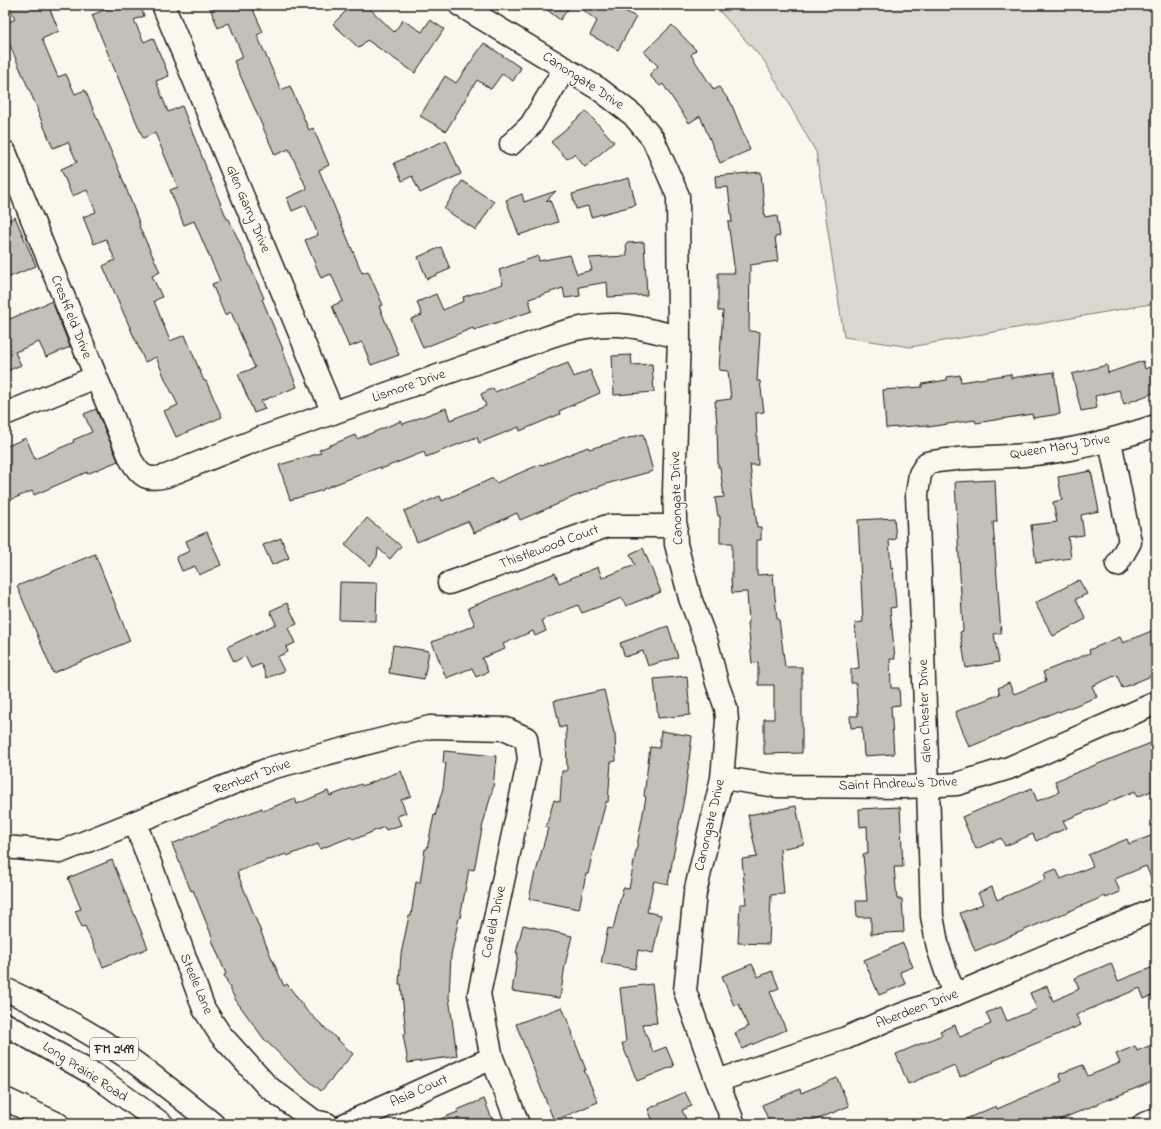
<svg xmlns="http://www.w3.org/2000/svg" width="1161" height="1129" font-family="'Indie Flower',sans-serif">
	<rect width="100%" height="100%" fill="#fbf7ec"/>
	<filter id="ink" filterUnits="userSpaceOnUse"><feTurbulence type="fractalNoise" baseFrequency=".025" numOctaves="2"/><feDisplacementMap in="SourceGraphic" scale="8" xChannelSelector="R" yChannelSelector="G"/><feConvolveMatrix kernelMatrix="1 2 1 2 8 2 1 2 1" color-interpolation-filters="sRGB"/></filter>
	<g filter="url(#ink)">
		<path fill="#dad7ce" stroke="#7b7a75" d="M714 5H1156V303L910 347 844 337 816 152 765 62Z"/>
		<path fill="#c3c0b8" stroke="#1c1c1c" d="M17 5H48L59 31 42 39 58 77 66 74 75 94 85 90 121 175 140 225 139 226 160 272 152 276 162 297 154 301 170 341 185 335 204 381H206L222 417 176 437 164 411 178 405 166 381 156 357 145 362 103 266 115 260 106 239 94 244 83 217 96 212 87 190 72 196 61 169 77 162 68 142 53 148 37 110H38L5 34V24L15 19 10 8Z
			M115 5H140L144 16 134 20 144 42 153 38 169 76 156 81 168 112 182 106 206 167V168L227 219H229L264 298 262 299 283 349H282L297 387 261 401 265 409 254 413 238 374 255 368 231 312 225 315 212 284 220 281 194 221 184 225 170 190 178 187 155 133 143 138 92 15Z
			M209 5H251L263 32 257 35 281 90 290 86 309 130 313 128 329 165 319 170 362 273 368 271 383 305 379 306 399 355 371 365 362 342 349 347 332 306 343 301 331 274 321 278 305 240 318 235 306 205 292 211 287 198 307 189 289 149 275 155 234 61 243 57 229 23 218 28Z
			M352 5H366L394 32 403 20 422 32 430 20 444 29 415 73 367 40 359 48 333 24Z
			M541 5H571L560 20Z
			M577 5H614L636 17 618 50 590 35 597 21Z
			M672 25 696 50 691 55 714 90 719 87 731 103 750 150 720 163 700 116 689 123 663 84 660 86 649 75 658 66 644 52Z
			M484 43 521 68 513 81 502 74 491 89 477 80 446 131 420 116 445 76 456 83Z
			M586 111 614 142 585 167 574 154 567 159 551 142Z
			M446 140 461 174 420 193 412 176 402 181 394 163Z
			M761 172 765 218 777 216 780 236 775 237 778 261 750 265 749 331 760 332 757 381H760L764 412 756 413 758 465H750L757 527H761V540H757V575L773 574 777 619H779L785 667H802V753L764 754V719H774V685H758V662L752 663 748 623H749L747 592 732 593 731 578H732V543H720V516H718L715 498 724 497 720 467H718L717 424 715 401 731 399 728 371 719 370 723 311H718V273H735L728 222H732L728 187 716 188 715 176Z
			M629 178 636 205 591 217 588 206 576 209 572 194Z
			M462 181 494 202 476 230 444 209Z
			M556 191 546 201 550 200 558 222 519 235 506 200 522 194 524 202Z
			M15 217 36 266 5 279V222Z
			M644 242 647 295 608 297 607 282 579 287 580 296 565 298 563 288 529 299 532 311 474 330 473 328 423 348 411 319 422 315 417 302 436 294 443 310 464 301 463 297 503 284 499 270 538 256 539 261 570 255 577 274 592 270 589 258 627 256 626 243Z
			M441 247 450 269 427 279 418 257Z
			M52 301 70 347 46 357 39 342 15 352 21 365 5 372V321Z
			M631 355 632 365 652 364 654 392 614 395 612 356Z
			M1143 361 1145 369 1152 366 1156 379V392L1124 404 1119 390 1095 396 1097 408 1081 411 1072 374 1107 365 1108 373Z
			M568 363 574 377 590 370 600 393 559 411 560 414 520 431 519 427 479 443 477 437 426 457 424 452 381 469 380 467 323 489V490L290 500 279 465 321 453 319 450 355 435 357 439 401 421 403 424 446 408 450 420 486 406 481 394 493 388 495 392Z
			M1054 372 1060 414 1033 418 1032 414 976 423 975 420 928 427V425L886 428 883 390 922 387V384L947 380V377L960 375 961 382 1011 374V378Z
			M96 409 118 461 87 474V472L34 495 32 491 5 502V447L26 438 35 459 74 442 73 440 92 432 84 414Z
			M643 434 653 471 606 484 558 503V504L520 520 517 513 474 533 468 521 417 542 404 511 440 496 442 501 493 478 496 483 541 464 542 465 588 447 589 449Z
			M1091 471 1099 511 1081 515 1084 535 1068 537 1071 558 1036 563 1031 525 1057 522 1053 502 1062 500 1058 477Z
			M995 480 997 522H993L1001 633 994 634 999 662 966 668 960 632 963 631 955 482Z
			M367 518 401 546 390 559 378 548 377 557 370 566 345 545Z
			M894 518 896 539 889 540 891 569 893 568 896 607 890 608 895 659H890L891 688H899L900 705 891 706 894 754 864 756 862 727 851 728 850 716H858L856 683H851V669L859 668 855 623 863 622 858 520Z
			M207 532 221 565 199 575 195 566 182 571 176 557 190 551 186 541Z
			M281 538 289 558 272 565 263 545Z
			M643 548 661 592 626 606 622 598 582 613 578 605 542 620 546 631 535 636 533 631 503 644 505 649 482 658 488 672 476 677 472 668 446 678 432 642 475 625 468 608 555 573 559 583 598 567 602 578 635 565 630 554Z
			M95 554 130 641 53 673 17 586Z
			M1079 580 1087 594 1076 599 1086 619 1053 636 1035 603Z
			M340 582 377 583 376 621 339 620Z
			M287 603 297 624 288 628 295 643 286 647 288 652 277 657 284 671 267 678 261 664 251 668 245 656 234 662 227 647 276 624 270 611Z
			M668 626 678 657 648 666 643 651 625 657 620 643Z
			M1156 629V674L1122 688 1117 675 1092 686 1097 697 1059 712 1058 711 969 747 955 712 1000 694 998 688 1009 683 1014 694 1046 681 1043 672 1090 653 1089 650 1120 637 1123 643Z
			M393 645 429 651 424 679 389 673Z
			M687 676 690 715 658 718 654 679Z
			M604 690 614 733H615L616 761 611 762 608 802H606L594 847 588 874H586L579 909 529 899 535 872H536L548 828 546 827 554 800 560 802 562 771H567L566 726 560 728 554 701Z
			M661 731 692 736 685 793 668 884 654 881 647 912 661 915 653 953 638 950 635 969 601 963 608 928 613 929 623 888 629 889 646 797 644 796 650 747 659 748Z
			M1156 741V789L1137 797 1135 791 1063 821 1067 828 1036 841 1033 834 1005 846 1001 838 976 849 962 817 1032 788 1037 801 1059 792 1055 781Z
			M444 751 496 756 493 788 483 824 474 870 469 869 460 918H459L451 955 449 997 457 1056 408 1063 403 1034H406L401 984H399L401 954 409 916H411L416 882 420 883 425 849H427L434 815 435 816 443 788 446 763H443Z
			M401 771 411 796 401 800 406 813 397 816 401 825 386 830 384 827 353 840 351 837 320 849 318 844 287 856 286 854 270 860V859L237 872 269 952 284 986 287 984 307 1011 353 1054 321 1091 293 1067 264 1039 235 999 224 975 226 974 212 940 213 939 193 890 191 891 172 844 230 820 231 821 262 808 263 811 295 798 297 804 328 791 330 796 361 784 362 786Z
			M796 806 804 844 780 849 784 894 771 895 769 944 738 943 740 904H746L742 859 757 857 748 815Z
			M900 807 903 867H894L897 899H902L904 932 871 934V917H857L856 901H867L863 854H868L867 826 860 827 859 809Z
			M1156 834V889L1146 866 1115 879 1120 892 1106 898 1105 896 975 951 960 913 983 904 978 893 992 887 997 900 1046 879 1044 874 1056 869 1061 879 1093 866 1088 855 1127 839 1129 844Z
			M112 860 148 948 103 967 85 926 82 927 75 911 81 909 68 878Z
			M523 925 572 936 565 965 560 998 512 991 518 953H516Z
			M903 943 913 967 900 972 906 984 879 995 864 960Z
			M1111 963 1118 981 1156 966V994L1144 999 1140 988 1076 1015 1081 1025 993 1061 994 1062 960 1077 955 1065 908 1084 896 1054 942 1035 940 1031 955 1025 960 1037 991 1024 986 1013 1001 1007 1007 1021 1037 1009 1030 993 1047 986 1053 1001 1079 989 1075 978Z
			M752 964 758 977 772 971 779 988 770 992 786 1030 742 1049 735 1033 748 1027 739 1004 734 1006 722 976Z
			M652 984 657 1023 642 1024 653 1052 666 1047 674 1066 637 1081 622 1044 626 1042 620 988Z
			M562 1007 573 1034H572L586 1070H584L598 1102 554 1121 516 1024Z
			M1156 1043V1080L1049 1124H954L996 1106 997 1109 1062 1081 1059 1074 1083 1065 1088 1076 1120 1063 1116 1054 1135 1046 1137 1051Z
			M837 1078 849 1106 813 1121 815 1124H770L762 1105 800 1089 801 1093Z
			M685 1092 692 1106 682 1110 688 1124H654L648 1109Z
			M484 1099 494 1124H428L458 1112 457 1110Z"/>
		<g fill="none" stroke-linecap="round" stroke-linejoin="round">
			<g stroke="#1c1c1c" stroke-width="25">
				<path id="minor" d="M163 5 333 413
					M460 5 599 89 633 115 653 139 678 196 679 337 674 491 676 544 690 598 707 643 717 683 726 708 727 721 722 778 695 893 685 991 717 1081 734 1124
					M511 144 531 125 565 68
					M5 152 96 377 131 460C141 477 147 481 166 476L261 438 535 342C561 331 590 324 618 325 638 326 660 333 679 337
					M5 414 96 377
					M1110 441 1130 542 1117 565
					M449 583 607 526H676
					M722 778 777 786 906 787 957 784 1009 768 1156 703
					M135 822 204 1009 220 1034 267 1086 314 1121 327 1124
					M5 847 60 852 271 768 430 727 506 729 526 738 529 759 479 994 492 1058 518 1124
					M954 995 938 948 932 916 928 786 917 494 920 474 927 463C959 456 992 458 1024 455 1070 452 1113 440 1156 426
					M717 1081 846 1038 887 1020 954 995 1156 909
					M5 1099 58 1124
					M346 1124 492 1058
					M1144 1124 1156 1119"/>
			</g>
			<g stroke="#1c1c1c" stroke-width="25">
				<path id="major" d="M5 989C47 1009 88 1031 127 1057 157 1078 185 1101 213 1124
					M5 1024 95 1075 162 1124"/>
			</g>
			<use href="#minor" stroke="#fbf7ec" stroke-width="22"/>
			<use href="#major" stroke="#fbf7ec" stroke-width="22"/>
		</g>
	</g>
	<g text-anchor="middle" dominant-baseline="central" stroke-width="3" stroke-linejoin="round" paint-order="stroke">
		<rect fill="#fbf7ec" stroke="#5f5e5a" stroke-width="1" x="90" y="1038" width="48" height="22" rx="3"/>
		<g font-size="13" font-weight="bold" fill="#1c1c1c">
			<text x="114" y="1049">FM 2499</text>
		</g>
		<g font-size="14" fill="#1c1c1c" stroke="#fbf7ec">
			<text transform="translate(583 81) rotate(33)">Canongate Drive</text>
			<text transform="translate(248 209) rotate(67)">Glen Garry Drive</text>
			<text transform="translate(71 317) rotate(68)">Crestfield Drive</text>
			<text transform="translate(409 386) rotate(-19)">Lismore Drive</text>
			<text transform="translate(1060 447) rotate(-9)">Queen Mary Drive</text>
			<text transform="translate(677 498) rotate(-92)">Canongate Drive</text>
			<text transform="translate(549 547) rotate(-20)">Thistlewood Court</text>
			<text transform="translate(925 711) rotate(-92)">Glen Chester Drive</text>
			<text transform="translate(252 777) rotate(-20)">Rembert Drive</text>
			<text transform="translate(898 784) rotate(-2)">Saint Andrew's Drive</text>
			<text transform="translate(710 825) rotate(-77)">Canongate Drive</text>
			<text transform="translate(494 922) rotate(-78)">Cofield Drive</text>
			<text transform="translate(196 984) rotate(67)">Steele Lane</text>
			<text transform="translate(917 1009) rotate(-21)">Aberdeen Drive</text>
			<text transform="translate(85 1072) rotate(33)">Long Prairie Road</text>
			<text transform="translate(419 1091) rotate(-24)">Asia Court</text>
		</g>
	</g>
	<rect width="1161" height="1129" fill="none" stroke="#fbf7ec" stroke-width="20"/>
	<rect x="10" y="10" width="1141" height="1109" fill="none" stroke="#1c1c1c" stroke-width="1.5" filter="url(#ink)"/>
</svg>
